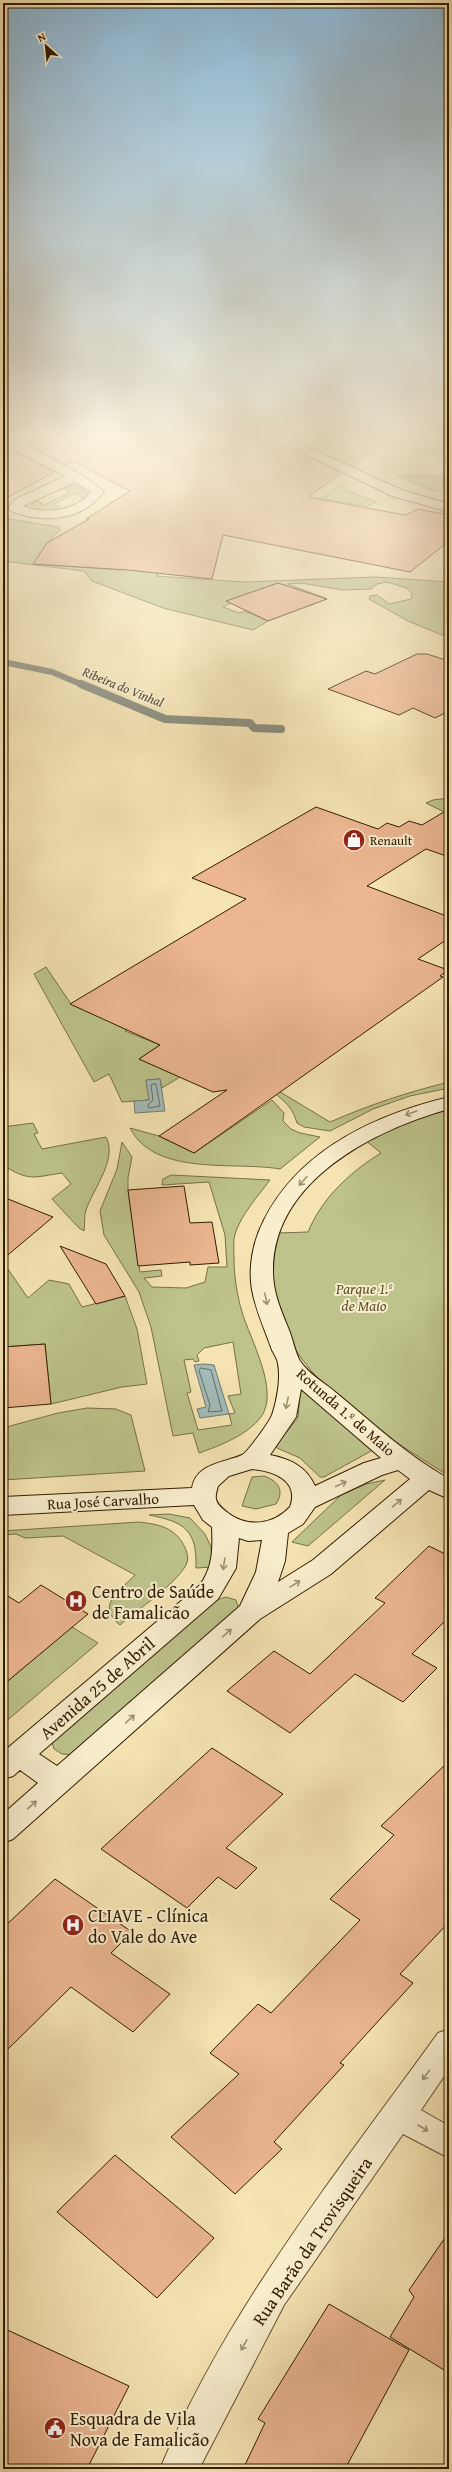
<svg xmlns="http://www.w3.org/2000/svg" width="452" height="2472" font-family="'Gentium Book Plus',serif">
	<rect width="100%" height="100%" fill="#f5e3b2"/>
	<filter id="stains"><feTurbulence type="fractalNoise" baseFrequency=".005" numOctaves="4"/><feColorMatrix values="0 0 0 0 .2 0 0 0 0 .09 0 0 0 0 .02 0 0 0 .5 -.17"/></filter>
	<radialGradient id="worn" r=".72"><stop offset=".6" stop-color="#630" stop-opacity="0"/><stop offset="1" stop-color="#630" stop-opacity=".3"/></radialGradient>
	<path fill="#bdc38b" stroke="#787046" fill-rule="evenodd" d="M437 445H442L444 455H413L412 448H437Z
		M397 476H449V487L445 486 437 492Z
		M340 485 345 487 343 489 377 502 367 506 320 499Z
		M66 486H78L87 492V496L83 498 75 493 54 504 62 510 43 511 31 505 36 500 44 505 70 492 62 487Z
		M3 518 58 527 61 530 53 536 34 564 120 570 183 558 156 576 244 582 375 577 449 582V638L408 621 369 599 370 596 377 595 389 604 411 599 412 594 407 588 387 582 377 584 371 589 343 590 301 583 288 584 325 598 309 606 250 593 227 601 231 603 223 607 239 613 245 611 268 621 253 630 163 608 92 581 84 571 3 561Z
		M449 798V809L444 812 426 803 433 800Z
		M46 967 71 1004 128 1029 125 1031 160 1045 139 1059 180 1077 162 1088 160 1079 146 1080 149 1100 122 1102 109 1074 94 1082 34 974Z
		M262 1081 330 1122C369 1105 408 1092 449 1082V1088L410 1096 373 1109 330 1131 304 1127 297 1123C292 1102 275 1096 262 1081Z
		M272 1100 284 1113 283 1121 291 1129 300 1133 320 1137 280 1169C234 1161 155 1177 130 1128L159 1136 194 1153Z
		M449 1108V1476C399 1445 329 1401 297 1352 285 1334 278 1310 274 1289 273 1282 270 1273 271 1265 271 1255 276 1243 278 1233L308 1232C322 1198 350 1172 381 1153L365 1140 394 1125Z
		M33 1123 38 1133 34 1134 42 1149 106 1137C118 1159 93 1189 86 1210 84 1216 85 1224 84 1231L79 1228 52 1199 71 1184 62 1173C34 1177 29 1182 3 1165V1127Z
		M122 1142 132 1157 128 1178V1190L140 1272 161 1270 162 1276 144 1278 152 1287 186 1288 205 1282 208 1267H227L225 1235 209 1182 162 1185 163 1179 171 1175 270 1180C258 1196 241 1215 235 1234 233 1241 234 1251 234 1258 234 1276 237 1295 242 1312 250 1339 280 1391 261 1417 248 1435 219 1446 199 1453L193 1433 173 1436 151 1327 139 1292 104 1235 100 1211 117 1169ZM233 1342 241 1394 228 1396 235 1413 229 1414 232 1425 198 1430 187 1393 191 1392 184 1360 193 1359 195 1362 199 1361 197 1355 204 1348Z
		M3 1262 28 1298 49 1280 69 1284 82 1307 125 1296 137 1329 147 1384 122 1387 51 1404 45 1344 3 1347Z
		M303 1390 373 1450 324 1477H320L300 1458 277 1448 276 1445 298 1418 300 1393Z
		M87 1408 116 1409 131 1415 145 1471 3 1480V1428L58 1413Z
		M264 1476C278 1481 285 1490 276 1504L256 1509 242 1506 252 1477Z
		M385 1480 308 1546 292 1542 341 1495 366 1484Z
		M169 1514 190 1518 205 1534 211 1547 212 1567 196 1568C197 1530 185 1522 149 1515Z
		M139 1522C155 1524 172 1526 182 1542 186 1549 190 1557 186 1565 176 1584 137 1610 120 1625 94 1605 122 1589 135 1575L63 1536 25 1538 16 1534 3 1535V1531Z
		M226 1597 236 1600 239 1610 76 1755 62 1754 54 1749 51 1739 216 1600Z
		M72 1627 98 1643 3 1724V1685Z"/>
	<path fill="#a2bbb9" stroke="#757b6f" d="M160 1079 165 1111 135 1113 134 1101 149 1100 146 1080Z
		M204 1364 214 1365 229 1414 200 1418 197 1409 206 1407 194 1365Z"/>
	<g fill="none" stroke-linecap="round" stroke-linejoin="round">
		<path stroke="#6a6c5c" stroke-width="1" d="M156 1084 160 1106 149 1108 148 1105 153 1100 151 1085Z
			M201 1368 211 1370 222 1411 208 1412 210 1405 199 1371Z"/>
		<path stroke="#757b6f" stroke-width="6" d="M3 662 52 672 83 685"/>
		<path stroke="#757b6f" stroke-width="8" d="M81 684 165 719 250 723 254 728 281 729"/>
	</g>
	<path fill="#ebb691" stroke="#321c00" d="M28 438H271L341 473 308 497 405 515 418 509 449 515V541L410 572 223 535 212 579 128 570 33 564 47 543 89 519H86L130 491 73 461 66 465 24 443 34 441Z
		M290 438H390L352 466Z
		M3 447H7L54 472 3 500Z
		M278 583 327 599 268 621 226 601Z
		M417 654H427L449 661V711L435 718 413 708 399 715 328 689 366 671 375 674Z
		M316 807 378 829 387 823 399 827 409 821 422 825 449 809V857L426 849 367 886 449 917V938L418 959 448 970 440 976 443 977 194 1153 159 1136 227 1090 213 1092 139 1059 160 1045 70 1004 246 899 192 878Z
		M184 1186 190 1223 212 1222 219 1263 190 1265V1262L138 1266 128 1190Z
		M3 1197 53 1217 3 1259Z
		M60 1246 106 1264 125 1296 96 1304Z
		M45 1344 51 1404 3 1408V1347Z
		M429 1546 449 1556V1617L412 1654 437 1668 403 1702 355 1674 290 1733 227 1691 274 1651 310 1674 385 1603 375 1598Z
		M41 1585 88 1614 3 1685V1593L19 1603Z
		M212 1748 283 1794 226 1848 257 1868 236 1889 218 1877 187 1908 101 1849Z
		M449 1761V1922L400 1974 413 1983 340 2063 344 2065 274 2142 282 2149 235 2194 171 2137 239 2074 210 2053 258 2004 271 2013 360 1920 330 1899 394 1835 381 1826Z
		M55 1879 132 1932 111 1953 170 1994 133 2032 71 1987 3 2054V1928Z
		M115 2155 214 2238 157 2298 57 2212Z
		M449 2232V2373L390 2337 414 2297 409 2290Z
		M329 2304 409 2350 345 2469H243L265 2423 258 2419Z
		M3 2328 129 2386 87 2469H3Z"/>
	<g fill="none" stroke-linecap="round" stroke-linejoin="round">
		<g stroke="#634e2c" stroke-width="2">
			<path id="street" d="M3 438H11L80 474 104 491C84 521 43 524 11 511L9 508 12 501 65 476 3 443ZM75 482 91 492C76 511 44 515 23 506Z
				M449 2029V2069L421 2110 449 2126V2158L403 2134 284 2305 199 2469H160C226 2310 338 2172 438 2033Z"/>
		</g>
		<g stroke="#321c00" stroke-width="2">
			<path id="secondary" d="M272 438H287L402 490 449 504V512L392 496Z
				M449 1097V1109C374 1130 272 1181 273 1272 273 1292 281 1311 289 1330 293 1340 295 1352 300 1361 308 1373 323 1382 334 1391 372 1422 406 1455 449 1479V1499L429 1490 331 1574 260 1619 13 1839 3 1843V1814L38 1783 20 1770 13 1776 3 1779V1752L200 1585C213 1567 213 1549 212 1527L203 1520 194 1505 3 1515V1497L192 1488C196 1463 224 1463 242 1455 247 1453 270 1421 272 1415 277 1401 281 1378 278 1364 278 1360 274 1354 272 1350 265 1330 256 1311 252 1290 248 1267 253 1241 264 1220 300 1149 375 1115 449 1097ZM301 1389 381 1458 364 1463 315 1486C306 1466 290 1459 270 1455L296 1417ZM252 1469C273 1471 300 1480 290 1507 273 1525 248 1528 228 1513 223 1509 217 1505 216 1499 215 1495 217 1490 218 1486L229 1476ZM398 1470 410 1479 313 1560 278 1582 285 1561 288 1533 303 1524 315 1507 382 1475ZM239 1538 248 1541 262 1540 256 1572 240 1606 57 1766 39 1754 218 1599 236 1568Z"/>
		</g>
		<use href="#street" fill="#f8edcd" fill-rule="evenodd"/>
		<use href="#secondary" fill="#f8edcd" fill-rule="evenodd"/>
	</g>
	<defs><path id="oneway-shaft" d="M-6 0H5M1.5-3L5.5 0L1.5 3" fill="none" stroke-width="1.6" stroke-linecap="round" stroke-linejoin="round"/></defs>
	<g stroke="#9f8f71">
		<use href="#oneway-shaft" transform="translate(411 1113) rotate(160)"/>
		<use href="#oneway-shaft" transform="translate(303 1181) rotate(132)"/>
		<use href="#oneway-shaft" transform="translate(266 1299) rotate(79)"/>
		<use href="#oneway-shaft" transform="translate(287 1403) rotate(102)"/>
		<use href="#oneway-shaft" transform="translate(341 1484) rotate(-25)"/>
		<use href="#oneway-shaft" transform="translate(397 1503) rotate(-40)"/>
		<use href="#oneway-shaft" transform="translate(224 1564) rotate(99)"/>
		<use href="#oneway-shaft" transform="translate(295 1584) rotate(-32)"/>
		<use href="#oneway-shaft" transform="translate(227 1633) rotate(-42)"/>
		<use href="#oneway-shaft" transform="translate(130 1719) rotate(-42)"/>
		<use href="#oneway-shaft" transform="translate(32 1805) rotate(-41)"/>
		<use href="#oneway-shaft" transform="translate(426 2075) rotate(126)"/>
		<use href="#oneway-shaft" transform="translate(423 2128) rotate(30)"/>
		<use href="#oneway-shaft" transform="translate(244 2345) rotate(119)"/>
	</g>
	<linearGradient id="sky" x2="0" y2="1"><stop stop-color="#8cb7d5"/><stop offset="0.56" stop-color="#faf2dc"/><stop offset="1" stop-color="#faf2dc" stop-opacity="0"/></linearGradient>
	<rect width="452" height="784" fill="url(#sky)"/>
	<defs>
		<g id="shop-disc" transform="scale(1.15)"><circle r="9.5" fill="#8f2418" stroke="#f8edcd"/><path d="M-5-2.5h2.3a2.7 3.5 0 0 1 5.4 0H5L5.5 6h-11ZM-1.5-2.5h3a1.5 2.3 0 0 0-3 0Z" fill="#fff"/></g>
		<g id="hospital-disc" transform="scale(1.15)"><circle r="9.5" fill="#8f2418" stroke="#f8edcd"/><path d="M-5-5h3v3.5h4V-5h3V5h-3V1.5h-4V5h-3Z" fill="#fff"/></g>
		<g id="civic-disc" transform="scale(1.15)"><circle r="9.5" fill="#8f2418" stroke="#f8edcd"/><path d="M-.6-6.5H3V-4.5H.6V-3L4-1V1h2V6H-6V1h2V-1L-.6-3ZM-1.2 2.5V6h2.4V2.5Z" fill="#fff"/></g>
	</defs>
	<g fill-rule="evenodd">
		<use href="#shop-disc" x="354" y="840"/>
		<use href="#hospital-disc" x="76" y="1601"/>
		<use href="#hospital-disc" x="73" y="1925"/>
		<use href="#civic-disc" x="55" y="2428"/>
	</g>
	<g text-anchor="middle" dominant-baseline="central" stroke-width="4" stroke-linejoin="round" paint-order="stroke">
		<g font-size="13" font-style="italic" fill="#544c38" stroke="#f8edcd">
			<text transform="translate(123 687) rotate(22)">Ribeira do Vinhal</text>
		</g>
		<g font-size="13" fill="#321c00" stroke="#f8edcd" text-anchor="start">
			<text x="370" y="840">Renault</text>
		</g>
		<g font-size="15" font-style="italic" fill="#5c4e2a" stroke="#f8edcd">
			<text x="364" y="1288">Parque 1.º<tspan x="364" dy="17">de Maio</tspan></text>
		</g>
		<g font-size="15" fill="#321c00" stroke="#f8edcd">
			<text transform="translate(346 1412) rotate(41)">Rotunda 1.º de Maio</text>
			<text transform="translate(103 1501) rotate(-3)">Rua José Carvalho</text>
		</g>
		<g font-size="18" fill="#321c00" stroke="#f8edcd" text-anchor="start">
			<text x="92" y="1591">Centro de Saúde<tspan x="92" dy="21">de Famalicão</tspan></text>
			<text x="88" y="1915">CLIAVE - Clínica<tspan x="88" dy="21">do Vale do Ave</tspan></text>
			<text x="70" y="2418">Esquadra de Vila<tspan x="70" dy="21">Nova de Famalicão</tspan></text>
		</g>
		<g font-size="18" fill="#321c00" stroke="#f8edcd">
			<text transform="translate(97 1688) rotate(-41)">Avenida 25 de Abril</text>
			<text transform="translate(312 2241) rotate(-56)">Rua Barão da Trovisqueira</text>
		</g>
	</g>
	<rect width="452" height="2472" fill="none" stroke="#f5e3b2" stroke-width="16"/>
	<rect x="4" y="4" width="444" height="2464" fill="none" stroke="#321c00" stroke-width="2"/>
	<rect x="8" y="8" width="436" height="2456" fill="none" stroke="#321c00"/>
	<g transform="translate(46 46) rotate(333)" stroke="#f8edcd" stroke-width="3" paint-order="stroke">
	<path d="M0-3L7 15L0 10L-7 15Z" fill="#321c00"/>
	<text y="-6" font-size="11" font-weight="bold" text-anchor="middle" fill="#321c00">N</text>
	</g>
	<rect width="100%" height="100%" filter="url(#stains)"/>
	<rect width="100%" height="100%" fill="url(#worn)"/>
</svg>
